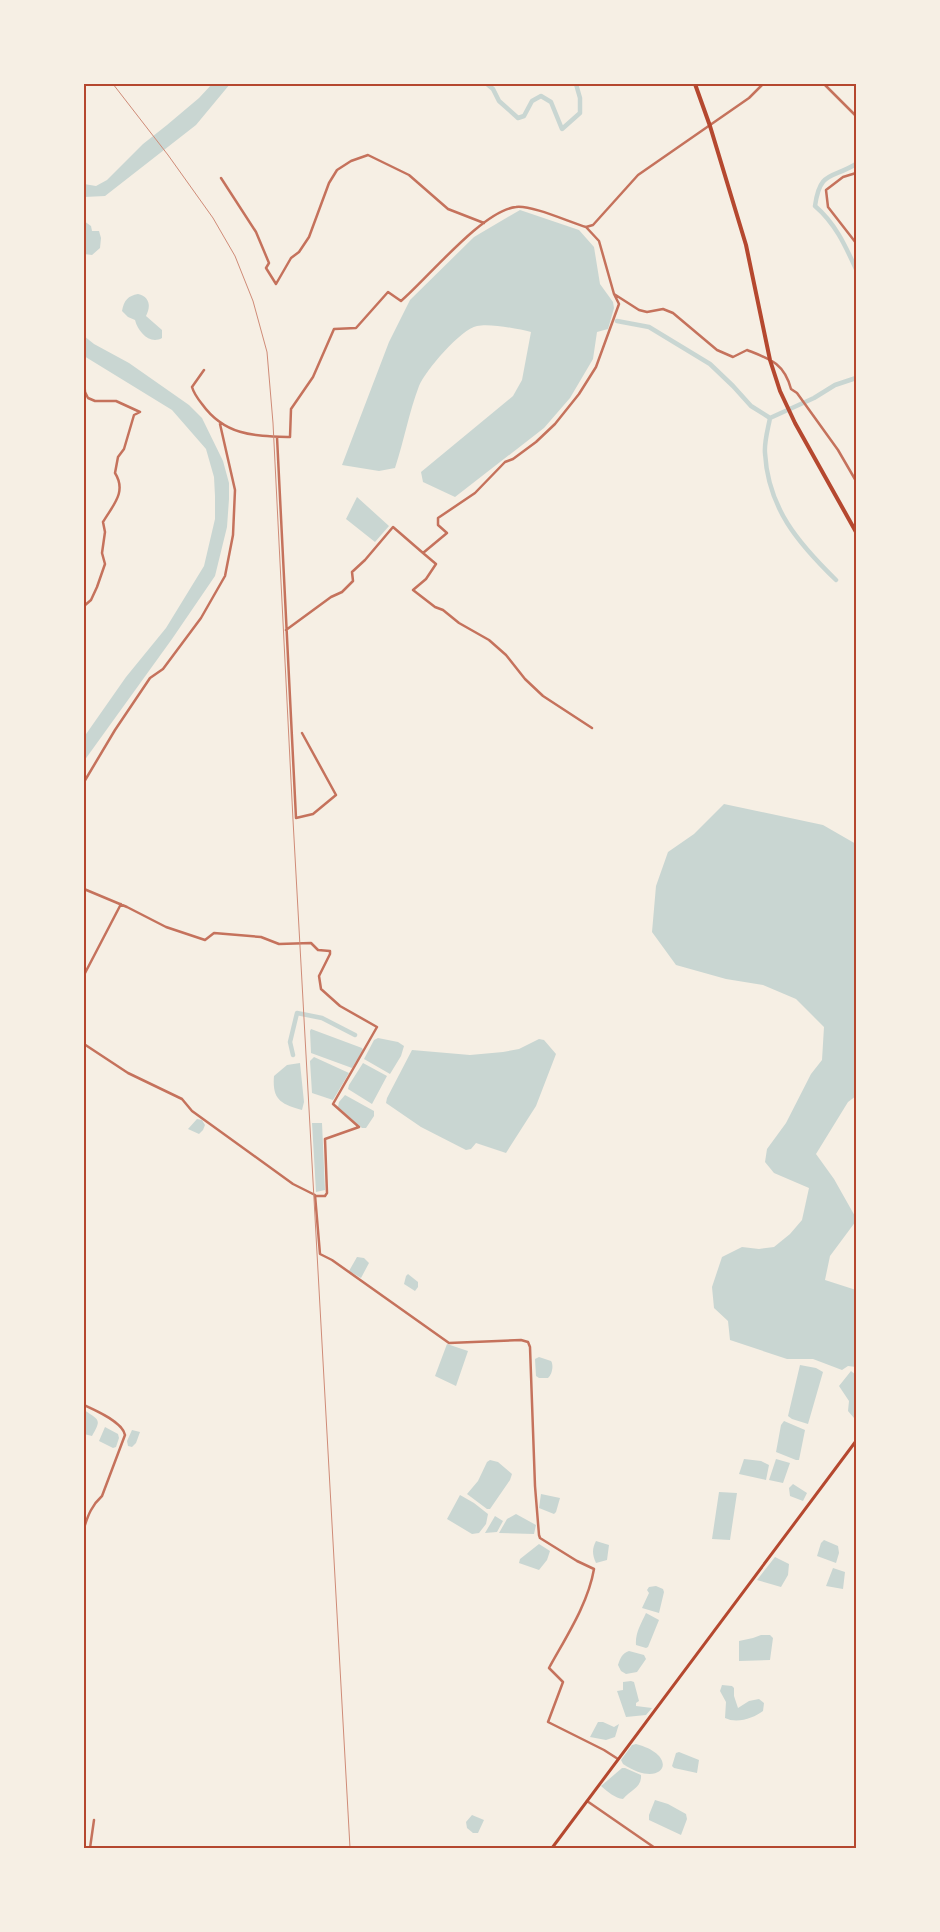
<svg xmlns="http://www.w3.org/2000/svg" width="940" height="1932" font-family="'Golos Text',sans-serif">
	<rect width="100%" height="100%" fill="#f6efe4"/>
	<path fill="#c9d6d2" d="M212 84H230L196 125 105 196 84 197V184L96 186 107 180 143 144 167 125 199 98Z
		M520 210 579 230 594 247 600 284 613 302 614 308 608 329 597 332 593 359 570 398 544 428 455 497 423 482 421 472 513 396 522 380 531 332C518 329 490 323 477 326 461 329 425 371 419 386 409 412 404 441 395 468L379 471 342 465 389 342 410 300 474 237Z
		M84 221 91 226 92 231H99L101 238 100 248 92 255 84 254Z
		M138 294C150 297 151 306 146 316L162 330V338C150 345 138 332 135 320L128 317 122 311C124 300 128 296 138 294Z
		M84 336 94 344 129 363 189 405 202 418 223 461 229 483V499L227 527 215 576 172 639 84 761V737L126 677 166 628 204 566 215 519V496L214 477 206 449 172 410 84 356Z
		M357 497 389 526 375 542 346 519Z
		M724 804 823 825 856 844V1096L848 1102 816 1154 834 1179 856 1218V1221L830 1256 825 1280 856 1290V1367L848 1366 842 1370 813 1359H787L730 1340 728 1321 714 1308 712 1287 722 1257 742 1247 759 1249 774 1247 790 1234 802 1220 809 1188 774 1173 765 1162 767 1149 786 1123 811 1074 822 1060 824 1027 796 999 763 985 726 979 676 965 652 932 656 886 668 852 694 834Z
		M311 1029 362 1048 363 1050 352 1068 311 1053 310 1031Z
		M378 1038 398 1042 404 1046 401 1056 390 1074 364 1059 374 1040Z
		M539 1039 544 1040 556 1054 536 1106 506 1153 476 1143 471 1149 466 1150 421 1127 386 1103 387 1098 412 1050 470 1055 503 1052 519 1049Z
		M314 1057 349 1073 333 1100 312 1093 310 1061Z
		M300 1063 304 1102 302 1110C281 1104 272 1100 274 1076L287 1065Z
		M363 1063 387 1076 372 1104 348 1089 349 1085Z
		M345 1095 374 1111V1116L366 1128H362L338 1107 339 1102Z
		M197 1119 202 1120 205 1125 203 1130 199 1134 188 1129Z
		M312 1123H322L325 1190 316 1192Z
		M357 1257 364 1258 369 1263 361 1278 349 1271Z
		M408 1274 418 1282V1287L415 1291 404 1284 406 1276Z
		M447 1344 468 1351 456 1386 435 1376Z
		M539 1357 551 1361C554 1365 552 1375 548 1378H539L536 1376 535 1359Z
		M800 1365 816 1368 823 1372 808 1424 792 1419 788 1416Z
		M851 1371 856 1375V1424L854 1418 848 1411 849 1401 839 1386Z
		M84 1410C99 1420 102 1419 92 1436L84 1434Z
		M784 1421 805 1430 799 1460H796L776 1452 781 1425Z
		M105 1427 118 1434 119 1438 116 1447 113 1448 99 1441Z
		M132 1430 140 1432 136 1443 132 1447 128 1446 127 1441Z
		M744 1459 761 1461 769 1465 766 1480 739 1474Z
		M776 1459 790 1463 783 1483 769 1480Z
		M490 1460 498 1462 512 1474 510 1480 490 1509H487L467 1494 478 1481 487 1462Z
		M793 1484 807 1493 803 1501 790 1496 789 1488Z
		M719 1492 737 1493 730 1540 712 1539Z
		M541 1494 560 1498 556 1512 554 1514 539 1508Z
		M460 1495 474 1503 488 1514 486 1524 479 1533 472 1534 447 1519Z
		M516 1514 536 1525 534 1534 499 1533 507 1519Z
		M495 1516 503 1521 497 1532 485 1533Z
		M824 1540 838 1546 839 1553 836 1563 817 1556 821 1543Z
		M596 1541 609 1545 607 1560 596 1563C592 1554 592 1549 596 1541Z
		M539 1544 550 1551 547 1560 539 1570 519 1563 520 1559Z
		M775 1557 789 1564 788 1575 781 1587 757 1580Z
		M833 1568 845 1572 843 1589 826 1586Z
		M656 1586 663 1589 664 1592 659 1613 642 1608 649 1593 647 1590 649 1587Z
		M646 1613 659 1620 648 1647 646 1648 636 1645C635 1633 641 1624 646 1613Z
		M761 1635H770L773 1638 770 1660 739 1661V1641L753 1638Z
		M629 1651 644 1655 646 1659 637 1672 626 1674 621 1671 618 1665C620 1659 622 1653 629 1651Z
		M631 1681 634 1682 639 1701 636 1703V1706L652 1708 646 1715 626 1717 617 1691 623 1690V1682Z
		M722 1685 732 1686 734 1688V1696L738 1708 749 1701 759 1699 764 1703 763 1711C754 1718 737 1724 725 1718L726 1702 720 1691Z
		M598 1722H603L614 1727 619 1724 615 1737 606 1740 590 1737Z
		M636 1744C682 1756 663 1791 623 1764L621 1760 632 1745Z
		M679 1752 699 1760 697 1773 674 1768 672 1766 676 1753Z
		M622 1768H625L641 1775C642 1788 630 1790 623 1799 615 1798 608 1792 601 1786Z
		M655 1800 668 1804 686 1814 687 1819 681 1835 649 1820V1815Z
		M472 1815 484 1820 478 1833H473L467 1828 466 1822Z"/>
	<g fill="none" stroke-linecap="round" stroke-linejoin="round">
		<path stroke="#c9d6d2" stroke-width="4.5" d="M487 84 493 89 499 101 518 118 524 116 532 101 541 96 551 102 562 129 580 113V98L576 84
			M856 164C832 179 820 170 815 206 835 223 845 245 856 269
			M617 321 649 327 710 364 733 386 751 406 770 418 814 398 835 385 856 378
			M770 418C768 429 764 442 765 453 768 508 798 543 836 580
			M293 1055 290 1042 297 1013 322 1018 355 1035"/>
		<path stroke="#c5725c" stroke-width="2.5" d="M824 84 856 116
			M856 173 843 177 826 190 828 207 856 243
			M221 178 256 232 269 263 266 268 276 284 291 258 299 252 309 237 329 183 337 170 351 161 368 155 409 175 448 209 484 223
			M586 227 599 241 614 294 639 310 647 312 663 309 673 313 717 350 733 357 747 350C770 359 784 363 791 389L797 393 838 450 856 481
			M204 370 192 387C194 394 198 399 202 404 225 436 254 436 290 437L291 409 313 377 334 329 356 328 388 292 401 301C428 278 483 210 516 207 532 205 569 222 586 227L593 225 638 175 749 98 763 84
			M84 379 85 392 88 398 95 401H116L140 412 134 415 124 449 118 457 115 473C127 492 113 505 103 522L105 532 102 553 105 564 97 587 91 600 84 606
			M277 437 296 818 313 814 336 795 302 733
			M286 630 331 597 342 592 353 581 352 572 365 560 393 527 423 553
			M592 728 543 696 525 679 506 655 489 640 459 623 443 610 435 607 413 590 426 579 436 564 423 553 447 533 438 525V518L475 493 505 462 513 459 536 442 555 424 579 394 596 367 619 304 614 294
			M84 782 115 730 150 678 163 669 201 618 225 576 233 535 235 490 220 424
			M84 889 127 907 166 927 205 940 214 933 261 937 279 944 311 943 318 950 330 951V954L319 976 321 989 340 1006 377 1027 333 1104 359 1127 325 1139 327 1193 325 1196H315
			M84 975 121 904
			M84 1044 128 1073 182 1099 192 1111 293 1184 315 1195 320 1254 332 1260 449 1343 521 1340 528 1342 530 1347 535 1486 539 1535 540 1538 577 1561 594 1569C588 1604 566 1637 549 1668L563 1682 548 1722 604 1750 618 1759
			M84 1405C95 1410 123 1422 125 1435L102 1496C92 1505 88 1515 84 1528
			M587 1801 655 1848
			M90 1848 94 1820"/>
		<path stroke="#b5482f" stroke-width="3" d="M552 1848 856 1441"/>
		<path stroke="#b5482f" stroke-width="4" d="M695 84 710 126 746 245 770 360 780 391 795 423 856 532"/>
		<path stroke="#cf8b77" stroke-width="1" d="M113 84 168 155 213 218 235 256 253 301 267 352 273 423 293 820 350 1848"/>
	</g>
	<rect width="940" height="1932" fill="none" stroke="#f6efe4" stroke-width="170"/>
	<rect x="85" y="85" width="770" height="1762" fill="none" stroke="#b5482f" stroke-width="2"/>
</svg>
